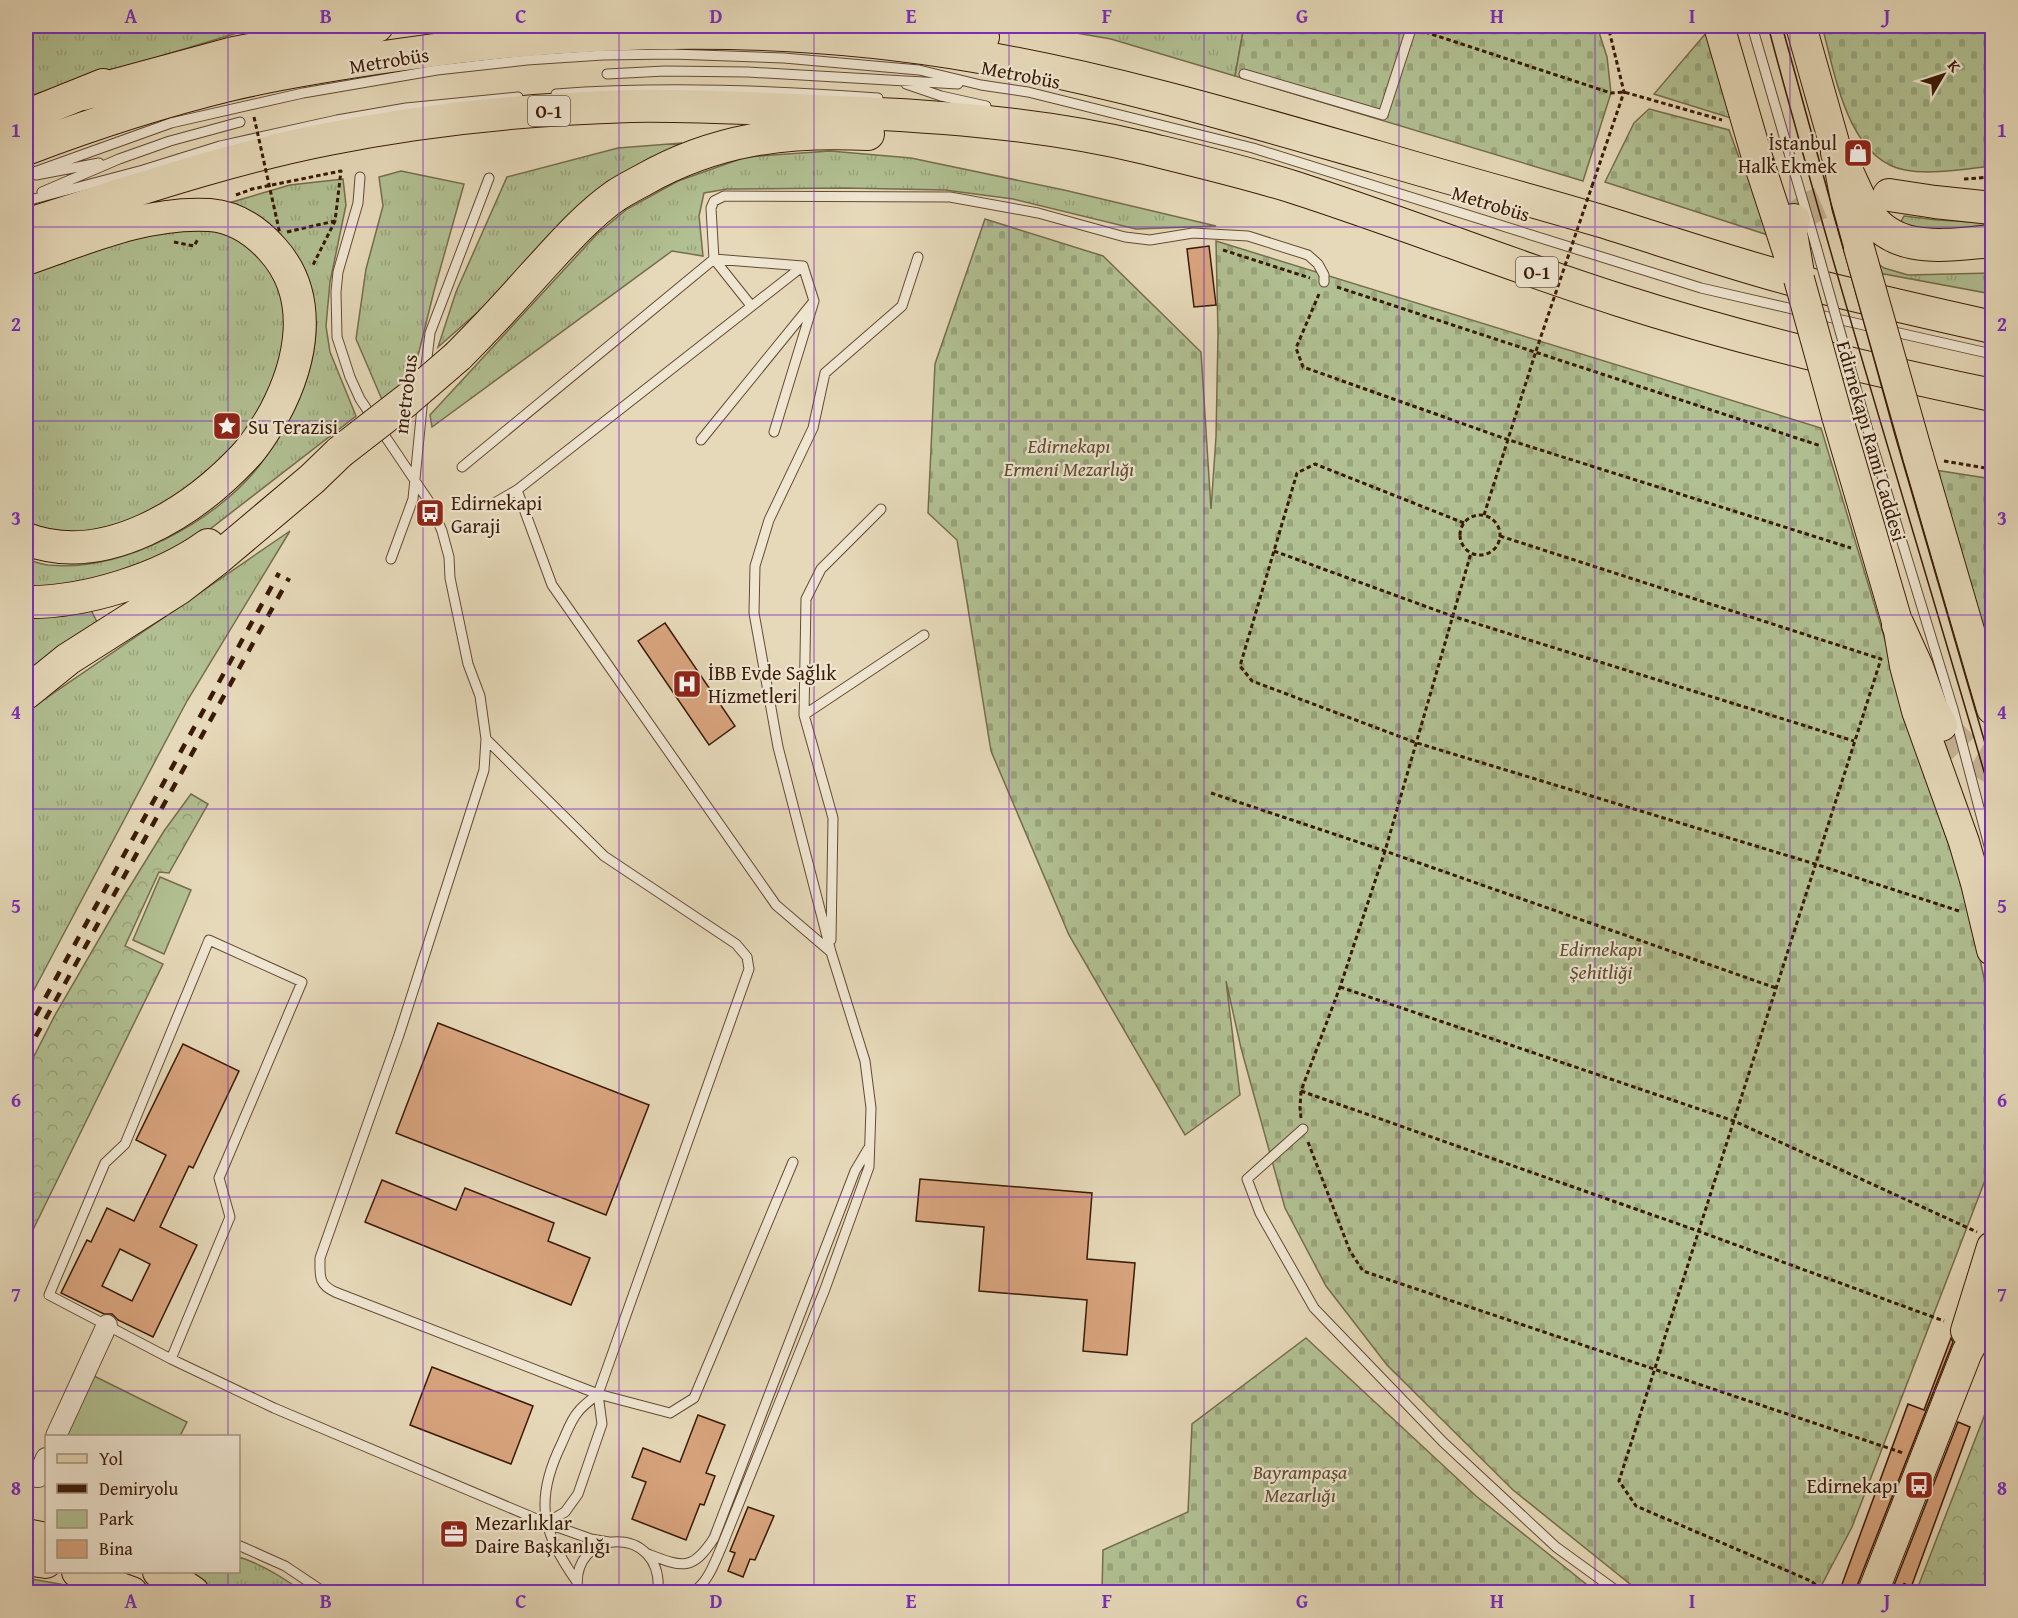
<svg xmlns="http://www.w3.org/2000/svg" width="2018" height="1618" font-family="'Gentium Book Plus',serif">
	<defs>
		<pattern id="grass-tufts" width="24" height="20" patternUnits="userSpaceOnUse" patternTransform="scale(1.5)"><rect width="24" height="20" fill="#b1c092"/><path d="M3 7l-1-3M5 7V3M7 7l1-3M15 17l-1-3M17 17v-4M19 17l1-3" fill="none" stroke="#99a47c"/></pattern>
		<pattern id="forest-crowns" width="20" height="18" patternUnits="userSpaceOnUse" patternTransform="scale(1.5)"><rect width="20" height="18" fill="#b1c092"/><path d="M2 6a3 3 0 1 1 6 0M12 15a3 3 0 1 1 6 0" fill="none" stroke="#99a47c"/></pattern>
		<pattern id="cemetery-stones" width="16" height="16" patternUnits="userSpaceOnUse" patternTransform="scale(1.5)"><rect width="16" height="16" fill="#b1c092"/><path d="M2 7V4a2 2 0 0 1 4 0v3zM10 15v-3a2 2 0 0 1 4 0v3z" fill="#99a47c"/></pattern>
	</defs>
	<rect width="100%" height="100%" fill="#e6d9b9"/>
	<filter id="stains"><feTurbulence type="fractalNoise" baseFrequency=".00333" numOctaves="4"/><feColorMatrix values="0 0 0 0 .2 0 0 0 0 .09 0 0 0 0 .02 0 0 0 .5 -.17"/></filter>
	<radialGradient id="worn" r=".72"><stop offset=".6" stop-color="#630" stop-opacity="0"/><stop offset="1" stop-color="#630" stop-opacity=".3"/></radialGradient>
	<path fill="url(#grass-tufts)" stroke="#766d4c" stroke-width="1.5" d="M26 26H260L26 97Z
		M1036 26H1244L1235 76 1111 39Z
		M682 143 653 158 438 347 456 292 507 177 618 148Z
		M830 151 911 158 1064 190 1216 226 1136 229 1013 199 945 190 846 188 727 189 704 193 699 216 703 256 672 251 432 427 430 415 597 234 627 209 678 181 746 157Z
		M401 171 464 184 434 291 411 384 383 402 356 339 366 269 383 206 379 177Z
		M343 179 346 205 330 282 326 326 330 352 356 416 192 543 151 565 68 586 26 588V559C33 561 40 564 48 565 122 572 214 523 259 466 279 440 297 410 307 378 313 360 320 326 313 307 310 298 298 289 292 283 269 257 245 231 222 205L290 185Z
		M1904 216 1937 220 1992 223V230L1942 234 1899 225Z
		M169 224 219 226 269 260 281 292 287 330 281 368 239 449 205 480 140 520 57 537 26 526V276Z
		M1877 263 1884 268 1908 275 1992 273V294L1879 273Z
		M290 531 187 701 26 1005V712Z
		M90 608 99 626 26 679V620Z
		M239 1557C261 1564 284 1578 303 1592H205L175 1572H238Z
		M26 1578 76 1587 93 1592H26Z"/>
	<path fill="url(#forest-crowns)" stroke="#766d4c" stroke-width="1.5" d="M191 794 208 804 169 873 159 872 125 946 163 964 26 1244V1072L55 1015 124 896 164 831Z
		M1992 1396V1592H1916Z"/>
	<path fill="url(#cemetery-stones)" stroke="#766d4c" stroke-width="1.5" d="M1244 26H1597L1607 57 1611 93 1583 181 1235 76Z
		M1712 26 1737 120 1654 94Z
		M1822 26H1992V166C1965 169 1931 175 1905 170 1847 159 1835 73 1822 26Z
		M1649 109 1729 130 1745 174 1752 176 1771 236 1605 182 1634 123Z
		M985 219 1103 256 1201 352 1211 509 1216 437 1218 334 1216 241 1821 428 1889 653 1959 859 1992 1016V1162L1852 1527 1818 1592H1640L1513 1490 1387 1365 1326 1286 1285 1208 1241 1048 1226 981 1240 1095 1185 1135 1069 935 991 751 957 540 928 513 935 364Z
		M1935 470 1992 479V655Z
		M1306 1338 1476 1496 1596 1592H1102L1103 1550 1188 1512 1192 1424Z"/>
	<path fill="#b1c092" stroke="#766d4c" stroke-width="1.5" d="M160 877 191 890 164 954 133 940Z
		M88 1373 187 1422 180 1436H71L60 1431Z"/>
	<path fill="#d8a47e" stroke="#3a1a06" stroke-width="1.5" fill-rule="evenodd" d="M1209 246 1216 305 1194 307 1187 249Z
		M665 623 735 726 709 745 638 641Z
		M438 1023 649 1105 606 1215 396 1133Z
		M183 1044 239 1071 193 1168 189 1166 160 1227 197 1245 153 1337 118 1320 112 1314H104L61 1293 87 1240 91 1242 107 1208 134 1221 166 1155 136 1140ZM120 1249 150 1264 132 1301 102 1286Z
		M920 1179 1092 1193 1087 1259 1135 1263 1127 1355 1083 1351 1087 1300 979 1291 984 1227 916 1221Z
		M382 1180 456 1210 465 1188 554 1223 548 1241 590 1258 571 1305 365 1222Z
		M1951 1338 1953 1342 1857 1586 1856 1593 1841 1587 1908 1404 1924 1410Z
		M432 1367 533 1406 511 1464 410 1425Z
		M698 1415 725 1425 706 1473 715 1476 704 1505 700 1504 686 1540 632 1519 646 1482 632 1477 643 1448 680 1462Z
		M1958 1422 1970 1427 1909 1593H1891Z
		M748 1507 774 1516 755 1560 750 1559 743 1577 728 1571 735 1553 730 1551Z"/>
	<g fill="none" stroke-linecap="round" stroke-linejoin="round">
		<path stroke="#c4b395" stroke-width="32" stroke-dasharray="32 16" stroke-linecap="butt" d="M1794 220C1816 200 1843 193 1873 194
			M1941 725 1969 754 1992 768"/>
		<g stroke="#654a33" stroke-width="11">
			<path id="service" d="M1752 26 1816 246
				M607 74 665 71 748 72 958 84
				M1244 74 1383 115 1412 26
				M906 84 941 96 986 106
				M556 94C663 86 771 90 878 98
				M26 175 171 123 303 93 437 70 527 60 603 55 672 54 784 58 919 70 981 85 1028 92 1253 148 1701 288 1801 311
				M36 175 99 163
				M360 177 358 203 338 272 336 292 337 337 350 377 360 399 430 503 442 531 449 557 450 578 468 664 480 696 486 739 484 770 399 1035 320 1258C320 1276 318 1284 335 1292L598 1394 670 1413 694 1398 793 1162
				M42 192 119 159 170 141 240 122
				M26 201 143 170 220 146 337 120 406 108 518 97
				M750 307 749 303 714 259 711 208 714 201 724 196 950 197 1038 213 1125 237 1150 240 1193 233 1248 236 1308 255 1318 264 1324 275V282
				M1815 314 1992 354
				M425 374 430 333 489 178
				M1867 427 1953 709 1992 857
				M774 432 814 301 803 266
				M701 440 814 301
				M462 467 714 259 803 266
				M517 490 552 585 776 905 831 952
				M491 505 517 490 803 266
				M391 559 413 499 423 397
				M804 715 924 635
				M486 739 604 856 736 944 747 957 749 969 598 1394 602 1424 578 1494 565 1512 546 1523
				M831 940 833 818 804 715 806 599 821 569 881 509
				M1303 1129 1247 1179 1260 1213 1314 1308 1443 1442 1556 1547 1618 1592
				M171 1359 230 1217 219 1178 302 982 209 940 125 1144 105 1163 49 1295 171 1359 274 1408 546 1523 591 1539 609 1542
				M238 1545 285 1566 324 1592
				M648 1554C682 1567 692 1572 714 1538L855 1171 868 1149
				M577 1582C542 1532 534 1501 561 1445 566 1435 570 1421 578 1412 583 1405 591 1400 598 1394
				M578 1592C568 1527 664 1523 658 1592
				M693 1592C708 1582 714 1564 721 1548L825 1289 869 1167 871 1108 865 1061 831 952 778 747 754 613 755 566 769 520 813 428 825 373 902 306 918 257"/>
		</g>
		<g stroke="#654a33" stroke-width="22">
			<path id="minor" d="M56 1436 107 1325
				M26 1476 38 1477 46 1458"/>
		</g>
		<g stroke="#3a1a06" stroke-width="32">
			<path id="primary" d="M1719 26 1757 157 1791 261
				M1801 26 1837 153 1847 206 1859 248
				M1837 416 1898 625 1905 666 1917 711 1964 842 1976 883 1992 950
				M1918 456 1992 709
				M1966 1331 1992 1247
				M26 1534 46 1538
				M26 1560 46 1563
				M77 1572 132 1592
				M158 1572 178 1581 194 1592
				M1873 1592 1967 1352 1992 1308"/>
		</g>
		<g stroke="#3a1a06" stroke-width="34">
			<path id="trunk" d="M926 26 983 37
				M83 94 234 53 377 26
				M26 116 103 85
				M26 149C92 124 159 102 229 85 284 72 342 63 398 55 589 27 783 23 974 56 1110 79 1244 119 1377 157 1451 179 1527 199 1601 221 1669 242 1736 265 1805 283 1867 299 1930 313 1992 327
				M1837 153C1848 170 1854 189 1864 207 1891 256 1945 245 1992 241
				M1889 195 1935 202 1992 208
				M1794 220 1791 233 1799 279
				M26 225C125 194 226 159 328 139 427 119 530 109 631 106 691 105 752 108 813 111 925 115 1036 122 1145 148 1194 160 1245 172 1293 187 1402 222 1509 265 1619 300 1741 339 1867 369 1992 395
				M26 259C84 239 146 211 210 215 235 217 255 230 272 249 315 296 302 362 274 414 266 428 257 443 246 455 193 512 105 569 26 539
				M458 356C484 330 509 303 533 276 559 248 584 218 615 196 624 190 634 185 643 180 715 139 787 130 868 134
				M26 602C84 603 161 579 208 545
				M1898 625 1917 667 1931 707 1941 725
				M26 693 68 659 178 589 217 559 312 479 340 452"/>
		</g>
		<path stroke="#3a1a06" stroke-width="3" stroke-dasharray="4.5 3" stroke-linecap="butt" d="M1425 32 1611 93 1624 92 1722 120
			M1964 179 1992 177
			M1592 186 1624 92 1608 26
			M236 195 252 189 341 171 335 221 312 267
			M287 232 335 221
			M174 242 194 246 198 239
			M1223 250 1310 278
			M1337 287 1821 446
			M1319 294 1296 348 1303 367 1509 440 1851 548
			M1944 461 1992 469
			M1484 515 1536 351
			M1460 535a20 20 0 1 1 40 0a20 20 0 1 1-40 0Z
			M1464 523 1315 464 1297 473 1240 666 1252 681 1417 743 1815 864 1959 911
			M1500 536 1881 659 1619 1481 1636 1506 1811 1581 1825 1592
			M1274 551 1452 616 1854 741
			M1211 793 1385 851 1776 988
			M1340 987 1734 1121 1977 1232
			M1301 1091 1698 1231 1944 1321
			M1301 1118 1300 1108 1301 1091 1340 987 1385 851 1471 553
			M1308 1142 1350 1251 1363 1271 1903 1453
			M1901 1592 1905 1583"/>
		<use href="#service" stroke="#efe6d2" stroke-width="9"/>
		<use href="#minor" stroke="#efe6d2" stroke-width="20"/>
		<use href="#primary" stroke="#e6d9b9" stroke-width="30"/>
		<use href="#trunk" stroke="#e6d9b9" stroke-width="32"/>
		<path stroke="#3a1a06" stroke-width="1.5" d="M1768 26C1837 285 1917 541 1992 799
			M1782 26 1895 435 1992 767"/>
		<path stroke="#3a1a06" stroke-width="4.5" stroke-dasharray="10 10" stroke-linecap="butt" d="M26 1033 279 573
			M26 1054 289 578"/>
		<g stroke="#654a33" stroke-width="11" stroke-linecap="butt">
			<path id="service-bridge" d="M1816 246 1867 427"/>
		</g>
		<g stroke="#3a1a06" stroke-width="32" stroke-linecap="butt">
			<path id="primary-bridge" d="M1859 248 1918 456
				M1799 279 1837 416"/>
		</g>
		<g stroke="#3a1a06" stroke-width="34" stroke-linecap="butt">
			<path id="trunk-bridge" d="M340 452 407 400 458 356"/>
		</g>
		<path stroke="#3a1a06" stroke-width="3" stroke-dasharray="4.5 3" stroke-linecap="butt" d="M254 117 280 234
			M1750 167 1774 159
			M1536 351 1592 186"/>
		<use href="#service-bridge" stroke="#efe6d2" stroke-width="9"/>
		<use href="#primary-bridge" stroke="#e6d9b9" stroke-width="30"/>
		<use href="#trunk-bridge" stroke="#e6d9b9" stroke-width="32"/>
	</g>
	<path fill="none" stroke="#7b2cbf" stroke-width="1.5" stroke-opacity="0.55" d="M228 26V1436M423 26V1592M619 26V1592M814 26V1592M1009 26V1592M1204 26V1592M1399 26V1592M1595 26V1592M1790 26V1592M26 227H1992M26 421H1992M26 615H1992M26 809H1992M26 1003H1992M26 1197H1992M26 1391H1992M228 1572V1592"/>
	<defs>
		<g id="shop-square" transform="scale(1.5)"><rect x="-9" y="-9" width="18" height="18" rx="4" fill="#8f2418" stroke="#efe6d2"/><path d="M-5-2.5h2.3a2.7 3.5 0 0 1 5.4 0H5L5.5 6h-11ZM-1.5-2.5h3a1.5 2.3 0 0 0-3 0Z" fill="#fff"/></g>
		<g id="sight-square" transform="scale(1.5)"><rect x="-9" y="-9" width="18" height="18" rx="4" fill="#8f2418" stroke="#efe6d2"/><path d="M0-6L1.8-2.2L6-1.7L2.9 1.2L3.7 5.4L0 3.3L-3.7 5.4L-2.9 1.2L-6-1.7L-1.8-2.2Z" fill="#fff"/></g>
		<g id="bus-square" transform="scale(1.5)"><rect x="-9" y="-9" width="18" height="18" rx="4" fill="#8f2418" stroke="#efe6d2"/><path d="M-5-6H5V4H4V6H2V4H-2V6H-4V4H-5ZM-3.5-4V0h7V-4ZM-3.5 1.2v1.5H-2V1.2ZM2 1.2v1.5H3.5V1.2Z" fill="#fff"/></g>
		<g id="hospital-square" transform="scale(1.5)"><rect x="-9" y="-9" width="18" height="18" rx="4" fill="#8f2418" stroke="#efe6d2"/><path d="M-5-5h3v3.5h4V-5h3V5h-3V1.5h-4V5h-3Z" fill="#fff"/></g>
		<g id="office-square" transform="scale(1.5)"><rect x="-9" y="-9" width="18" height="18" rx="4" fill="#8f2418" stroke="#efe6d2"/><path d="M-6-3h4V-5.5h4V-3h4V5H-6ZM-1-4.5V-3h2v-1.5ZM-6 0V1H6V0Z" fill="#fff"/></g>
	</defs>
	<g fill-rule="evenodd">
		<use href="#shop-square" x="1858" y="153"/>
		<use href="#sight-square" x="227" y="426"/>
		<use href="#bus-square" x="430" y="513"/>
		<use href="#hospital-square" x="687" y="684"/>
		<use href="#bus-square" x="1919" y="1485"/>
		<use href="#office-square" x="454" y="1534"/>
	</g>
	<g text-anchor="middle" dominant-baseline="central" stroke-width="4.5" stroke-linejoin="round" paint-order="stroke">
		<g fill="#efe6d2" stroke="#705743" stroke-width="1.5">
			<rect x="528" y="96" width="42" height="30" rx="4.5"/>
			<rect x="1516" y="257" width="42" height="30" rx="4.5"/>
		</g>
		<g font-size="18" font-weight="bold" fill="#3a1a06">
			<text x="549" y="111">O-1</text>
			<text x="1537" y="272">O-1</text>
		</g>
		<g font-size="20" fill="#3a1a06" stroke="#efe6d2">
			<text transform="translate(389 60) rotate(-9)">Metrobüs</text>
			<text transform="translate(1021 74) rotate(11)">Metrobüs</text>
			<text transform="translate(1491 203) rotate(17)">Metrobüs</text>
			<text transform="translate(405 394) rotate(-83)">metrobus</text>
			<text transform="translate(1872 441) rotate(74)">Edirnekapı Rami Caddesi</text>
		</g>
		<g font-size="20" fill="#3a1a06" stroke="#efe6d2" text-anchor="start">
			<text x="1837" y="142" text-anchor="end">İstanbul<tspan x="1837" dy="23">Halk Ekmek</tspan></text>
			<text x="248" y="426">Su Terazisi</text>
			<text x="451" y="502">Edirnekapi<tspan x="451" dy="23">Garaji</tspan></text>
			<text x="708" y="672">İBB Evde Sağlık<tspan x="708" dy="23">Hizmetleri</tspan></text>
			<text x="1898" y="1485" text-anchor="end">Edirnekapı</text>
			<text x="475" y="1522">Mezarlıklar<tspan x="475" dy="23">Daire Başkanlığı</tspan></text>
		</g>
		<g font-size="20" font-style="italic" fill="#5e4c30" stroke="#efe6d2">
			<text x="1069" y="445">Edirnekapı<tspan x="1069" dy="23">Ermeni Mezarlığı</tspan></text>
			<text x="1601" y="948">Edirnekapı<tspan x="1601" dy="23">Şehitliği</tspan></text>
			<text x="1300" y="1471">Bayrampaşa<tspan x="1300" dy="23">Mezarlığı</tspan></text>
		</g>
	</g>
	<rect width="2018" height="1618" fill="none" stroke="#e6d9b9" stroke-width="66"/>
	<rect x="45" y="1435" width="195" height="138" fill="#efe6d2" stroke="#a79480" stroke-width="1.5"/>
	<rect x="57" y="1454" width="30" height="9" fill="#e6d9b9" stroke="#a79480" stroke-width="1.5"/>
	<text x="99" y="1465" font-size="18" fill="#3a1a06">Yol</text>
	<rect x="57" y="1484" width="30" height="9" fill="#3a1a06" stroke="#a79480" stroke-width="1.5"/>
	<text x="99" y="1495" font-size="18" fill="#3a1a06">Demiryolu</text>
	<rect x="57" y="1510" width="30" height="18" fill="#b1c092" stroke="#a79480" stroke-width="1.5"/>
	<text x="99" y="1525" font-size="18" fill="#3a1a06">Park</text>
	<rect x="57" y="1540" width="30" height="18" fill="#d8a47e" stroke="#a79480" stroke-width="1.5"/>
	<text x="99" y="1555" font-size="18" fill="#3a1a06">Bina</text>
	<g transform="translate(1943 75) rotate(51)" stroke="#efe6d2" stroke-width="4.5" paint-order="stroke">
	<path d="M0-4.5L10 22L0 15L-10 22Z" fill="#3a1a06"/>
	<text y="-9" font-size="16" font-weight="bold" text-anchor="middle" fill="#3a1a06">K</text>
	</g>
	<rect x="33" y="33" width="1952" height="1552" fill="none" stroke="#7b2cbf" stroke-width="2"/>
	<g font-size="20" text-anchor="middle" font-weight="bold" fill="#7b2cbf">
		<text x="131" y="23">A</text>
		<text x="326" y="23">B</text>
		<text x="521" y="23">C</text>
		<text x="716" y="23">D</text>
		<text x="911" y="23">E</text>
		<text x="1107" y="23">F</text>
		<text x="1302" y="23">G</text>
		<text x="1497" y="23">H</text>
		<text x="1692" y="23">I</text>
		<text x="1887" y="23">J</text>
		<text x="16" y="137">1</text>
		<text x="2002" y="137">1</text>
		<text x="16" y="331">2</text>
		<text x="2002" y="331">2</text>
		<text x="16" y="525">3</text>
		<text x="2002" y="525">3</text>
		<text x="16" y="719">4</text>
		<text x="2002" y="719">4</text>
		<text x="16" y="913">5</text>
		<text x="2002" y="913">5</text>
		<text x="16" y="1107">6</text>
		<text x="2002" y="1107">6</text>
		<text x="16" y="1301">7</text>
		<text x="2002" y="1301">7</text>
		<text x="16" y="1495">8</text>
		<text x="2002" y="1495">8</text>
		<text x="131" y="1608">A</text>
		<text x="326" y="1608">B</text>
		<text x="521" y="1608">C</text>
		<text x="716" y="1608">D</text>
		<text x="911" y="1608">E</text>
		<text x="1107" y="1608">F</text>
		<text x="1302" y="1608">G</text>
		<text x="1497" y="1608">H</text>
		<text x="1692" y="1608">I</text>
		<text x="1887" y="1608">J</text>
	</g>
	<rect width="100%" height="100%" filter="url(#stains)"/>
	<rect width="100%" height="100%" fill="url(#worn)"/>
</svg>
